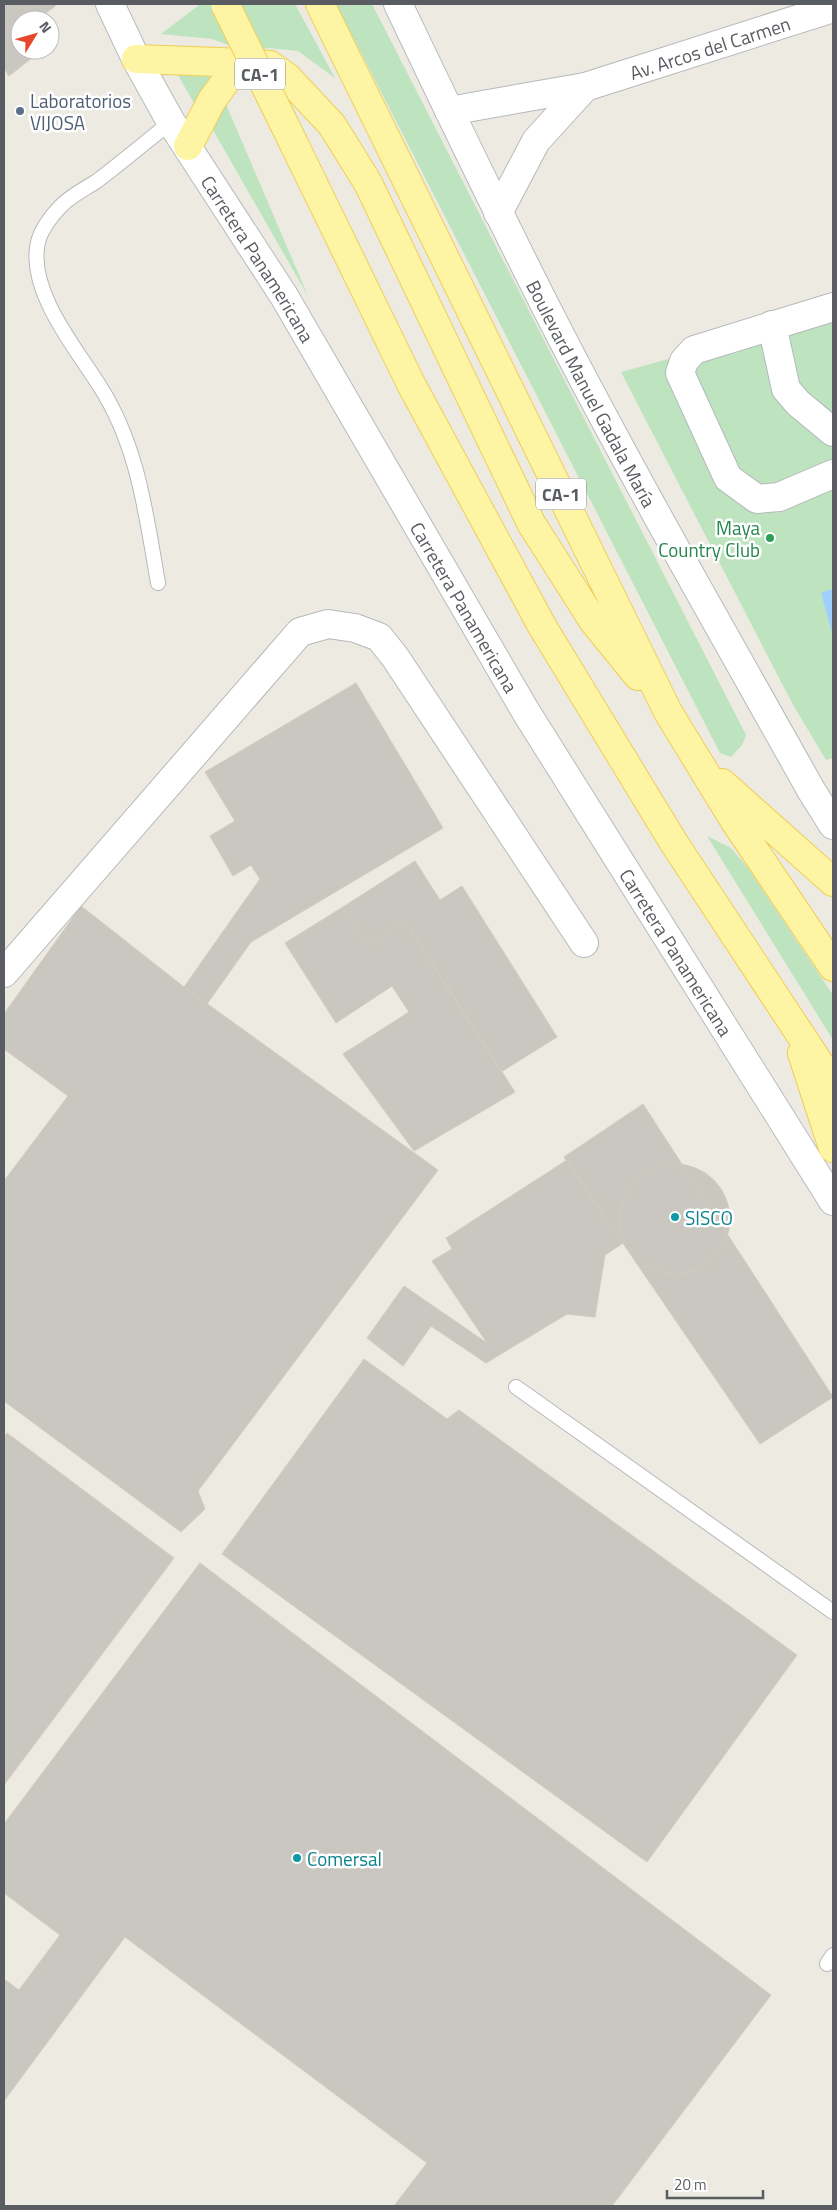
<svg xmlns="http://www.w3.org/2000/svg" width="837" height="2210" font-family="'Titillium Web',sans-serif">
	<rect width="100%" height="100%" fill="#eceae1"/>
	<path fill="#bde4bf" d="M204 4H295L335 78 298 51 269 48 243 50 212 39 161 34 199 5Z
		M336 4H372L746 735 742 745 731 757 720 753Z
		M222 71 195 105 178 75Z
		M225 102 308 296 213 130Z
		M833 314V758L826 760 792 703 621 372Z
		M707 836 731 848 748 868 833 995V1040Z"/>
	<path fill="#9fcffe" d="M833 589V636L821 593Z"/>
	<path fill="#c9c7c0" stroke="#d1ccbf" d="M4 4H58L39 18 40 20H20V50H42L9 76 4 68Z
		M50 33 55 39 50 43Z
		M356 683 443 828 251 942 207 1004 184 987 260 879 251 865 233 876 210 836 235 821 205 772Z
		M415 861 440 900 462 886 557 1037 501 1072 405 921 368 945 343 907Z
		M81 906 184 987 438 1170 198 1491 205 1509 181 1532 4 1401V1181L68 1096 4 1049V1014Z
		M343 907 368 945 405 921 515 1092 414 1151 343 1054 409 1012 392 986 336 1023 285 943Z
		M643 1104 833 1397 760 1444 564 1157Z
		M567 1160 623 1243 605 1255 595 1317 567 1314 486 1363 431 1326 403 1366 367 1338 404 1286 487 1343 432 1261 452 1249 446 1238Z
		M620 1219a55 55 0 1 1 110 0a55 55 0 1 1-110 0Z
		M364 1359 447 1419 459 1410 797 1655 647 1862 222 1554Z
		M7 1433 174 1558 4 1785V1437Z
		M200 1563 771 1995 612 2206H394L427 2163 125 1937 4 2101V1979L19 1990 60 1935 4 1893V1824Z"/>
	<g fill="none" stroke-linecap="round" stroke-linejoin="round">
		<g stroke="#b6b8bd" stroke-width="16">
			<path id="lane" d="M158 583C146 514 138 445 99 385 75 347 27 290 38 242 41 230 51 216 60 207 70 196 85 189 97 181 122 162 147 141 171 122
				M516 1387 833 1612
				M827 1964 833 1955"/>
		</g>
		<g stroke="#b6b8bd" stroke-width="30">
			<g id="street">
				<path id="s1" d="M449 111 585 87 833 8"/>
				<path d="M498 213 536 141 585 87"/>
				<path d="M833 307 694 350 684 361 680 373 728 478 757 499 779 497 833 474"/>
				<path d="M772 325 786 389 798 403 833 432"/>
				<path d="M4 973 300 632 328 624 355 628 379 637 395 657 584 943"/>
			</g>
		</g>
		<g stroke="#b7bac0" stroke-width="30">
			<g id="secondary">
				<path id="s2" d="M110 4 136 59 171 122 284 296 526 712 833 1201"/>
				<path id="s3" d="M398 4C453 119 508 235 567 348 645 498 729 643 811 790L833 825"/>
			</g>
		</g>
		<g stroke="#f0ce56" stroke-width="30">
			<path id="primary" d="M320 4 668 712 734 820 833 967
				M136 59 246 63
				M294 144 411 384 542 626 674 843 833 1084
				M188 146 212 100 228 78 246 63 270 65 287 77 332 125 368 183 531 523 594 622 638 676
				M722 783 833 882
				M802 1053 833 1148"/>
		</g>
		<use href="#lane" stroke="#fff" stroke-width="14"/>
		<use href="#street" stroke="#fff" stroke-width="28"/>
		<use href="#secondary" stroke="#fff" stroke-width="28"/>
		<use href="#primary" stroke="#fef5a4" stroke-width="28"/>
		<g stroke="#f0ce56" stroke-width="30" stroke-linecap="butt">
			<path id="primary-bridge" d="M225 4 294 144"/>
		</g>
		<use href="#primary-bridge" stroke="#fef5a4" stroke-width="28"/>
	</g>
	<circle fill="#5c6f8a" stroke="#fff" stroke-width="2" cx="20" cy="111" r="5"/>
	<circle fill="#2e9e5b" stroke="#fff" stroke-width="2" cx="770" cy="538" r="5"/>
	<g fill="#0f9aa8" stroke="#fff" stroke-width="2">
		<circle cx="675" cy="1217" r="5"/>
		<circle cx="297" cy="1858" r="5"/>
	</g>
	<g text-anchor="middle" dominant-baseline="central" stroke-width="5" stroke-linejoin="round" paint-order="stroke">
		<g fill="#fff" stroke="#8b8e91" stroke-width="1">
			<rect x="235" y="58.5" width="50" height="31" rx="4"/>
			<rect x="536" y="478.5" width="50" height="31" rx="4"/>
		</g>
		<g font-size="18" font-weight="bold" fill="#595d62">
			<text x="260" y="74">CA-1</text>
			<text x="561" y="494">CA-1</text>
		</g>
		<g font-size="19" fill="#595d62" stroke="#fff">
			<text stroke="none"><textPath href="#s1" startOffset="269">Av. Arcos del Carmen</textPath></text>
			<text stroke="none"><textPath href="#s2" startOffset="295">Carretera Panamericana</textPath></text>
			<text stroke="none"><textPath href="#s3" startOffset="435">Boulevard Manuel Gadala María</textPath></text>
			<text stroke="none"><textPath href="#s2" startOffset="700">Carretera Panamericana</textPath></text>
			<text stroke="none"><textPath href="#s2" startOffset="1105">Carretera Panamericana</textPath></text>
		</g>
		<g font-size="19" fill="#4e5e75" stroke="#fff" text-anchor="start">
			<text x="30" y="100">Laboratorios<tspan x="30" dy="22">VIJOSA</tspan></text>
		</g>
		<g font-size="19" fill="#27864d" stroke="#fff" text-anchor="end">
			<text x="760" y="527">Maya<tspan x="760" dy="22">Country Club</tspan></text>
		</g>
		<g font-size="19" fill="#0d838f" stroke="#fff" text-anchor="start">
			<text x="685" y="1217">SISCO</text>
			<text x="307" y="1858">Comersal</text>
		</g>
	</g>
	<rect width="837" height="2210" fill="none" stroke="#595d62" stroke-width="10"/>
	<g transform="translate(35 35) rotate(53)"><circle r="24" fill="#ffffff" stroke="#bdbec0"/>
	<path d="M0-4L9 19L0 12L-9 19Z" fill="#e7462c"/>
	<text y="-8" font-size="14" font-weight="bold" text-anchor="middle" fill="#595d62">N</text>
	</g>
	<path d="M667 2190v8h96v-8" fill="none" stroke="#595d62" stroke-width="2.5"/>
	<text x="674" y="2190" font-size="15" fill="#595d62" stroke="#ffffff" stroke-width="4" paint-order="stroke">20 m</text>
</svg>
